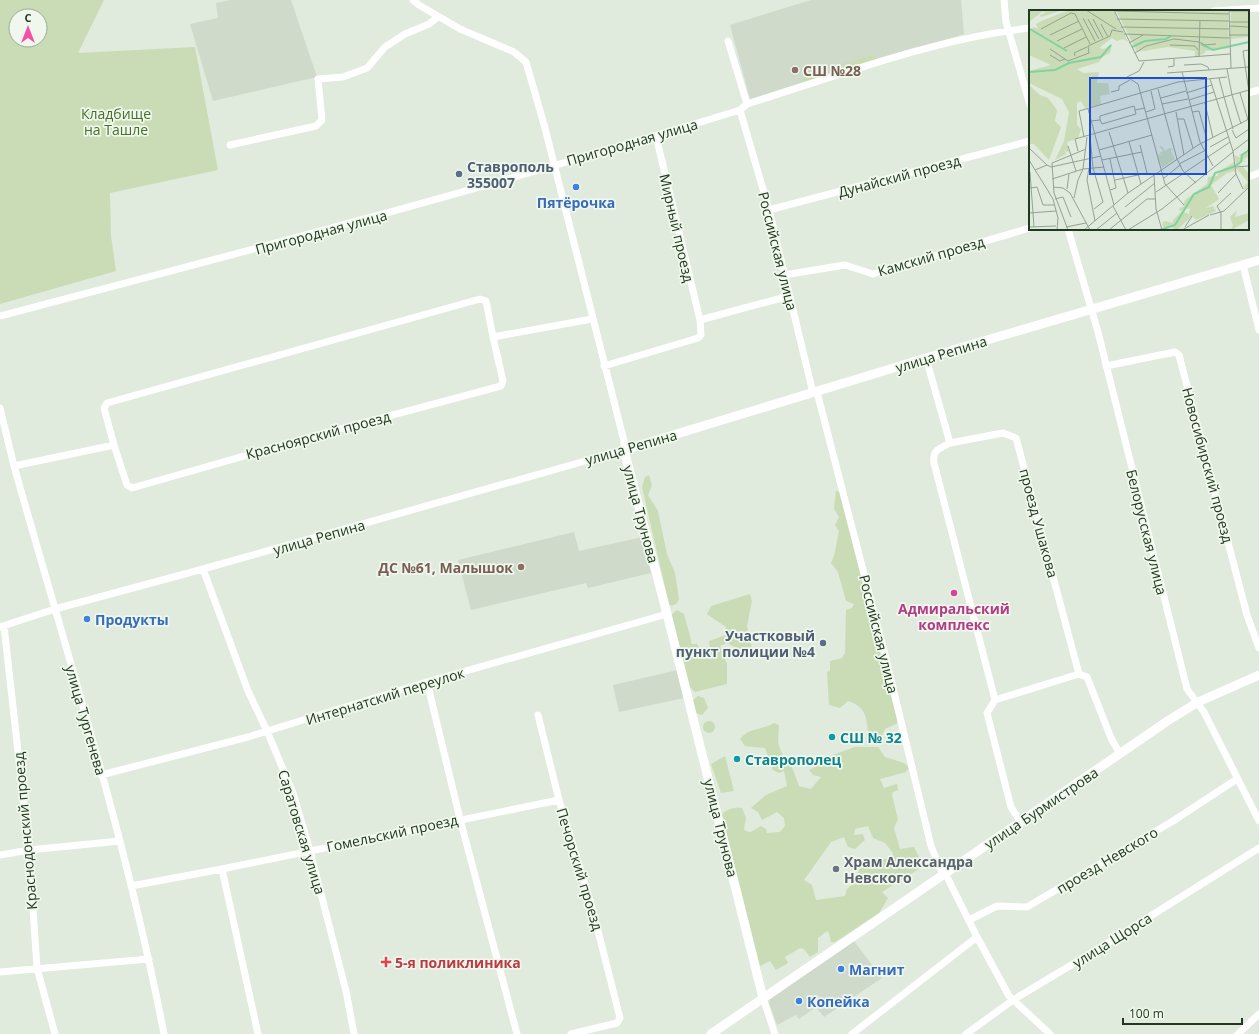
<svg xmlns="http://www.w3.org/2000/svg" width="1259" height="1034" font-family="'Open Sans',sans-serif">
	<rect width="100%" height="100%" fill="#e0eadd"/>
	<path fill="#cfdacb" d="M230 0H291L317 77 213 101 190 24 218 18 216 3Z
		M811 0H961L964 34 750 99 730 25Z
		M574 532 579 551 643 537 651 573 588 588 586 583 471 610 458 560Z
		M678 670 684 698 619 712 613 685Z
		M854 941 882 978 824 1017 816 1007 799 1019 796 1015 777 1025 769 1003 770 999Z"/>
	<path fill="#c9dcb5" fill-rule="evenodd" d="M0 0H104L78 53 195 47 218 170 110 193 111 236 116 271 0 304ZM16 16H40V40H16Z
		M872 55 876 58V60L832 74V67Z
		M819 70 825 76 796 86 807 74Z
		M649 475 652 485 648 495 658 511 667 554 675 573 679 599 677 603 672 606 669 604 642 487 645 477Z
		M836 491 840 492 898 723 885 729 879 742 869 740C866 720 869 708 848 701L840 708 829 705 827 672 830 671V661L842 658 845 653 846 610 852 608 854 604 846 601 838 572 831 563C836 553 836 543 839 531L835 525 839 517 834 509Z
		M750 594 752 601 747 626 753 653 750 655 727 643 720 646 727 664V684L695 692 690 687 671 615 677 610 684 614 692 644H697L702 652 710 649 709 641 726 635V627L707 614 711 606Z
		M698 696 704 698 708 708 702 715 695 713 692 701Z
		M703 727a6 6 0 1 1 12 0a6 6 0 1 1-12 0Z
		M774 723 779 725 778 743 784 759 790 762 799 786 811 789 821 777 813 775 809 770 822 764 830 756 855 747H878L885 757 904 763 909 768 906 772 880 779 884 788 897 784 898 790 893 792 892 795 898 819 894 828 900 849 914 847 922 863V867L882 892 888 898 879 913 835 942H831L829 933 827 931 818 938V952L810 957 804 949 800 948 785 957 788 963 776 970 770 961 760 966 722 815C726 809 734 807 742 808L746 818 744 829 746 831 751 832 761 826 766 829 767 833 780 832 785 826 784 818 777 812 762 820 758 812 751 808 766 795 787 786 784 771 779 773 773 770 765 748 745 746 740 739C750 727 760 731 774 723ZM868 826 873 838 885 843 893 853 892 859C874 859 858 860 856 881L847 889 845 896 816 900 812 885 804 880 831 842 844 837 848 847 855 849 865 840 863 834 854 835 855 829Z
		M725 756 734 791 721 793 711 764Z"/>
	<g fill="none" stroke-linecap="round" stroke-linejoin="round">
		<path stroke="#fff" stroke-width="7" d="M1004 0 1006 22 1030 105
			M1214 11 1259 8
			M728 41 747 104
			M1248 93 1259 90
			M740 110 769 210 813 393
			M230 145 316 126 322 120 318 79 343 77 367 68 385 47 405 34 429 24 438 17
			M1248 177 1259 173
			M769 210 1030 141
			M1068 229 1098 332 1187 689 1204 712 1259 821
			M1243 265 1259 330
			M784 275 845 265 873 274 1030 228
			M0 316C248 251 495 186 740 110L747 104C840 75 933 39 1030 28
			M700 320 789 296
			M926 358 950 443C939 449 932 450 934 463L995 700 987 713 1011 807 1021 823
			M604 366 698 338 701 335 700 320 656 136
			M1106 366 1175 352 1179 355 1247 615 1259 648
			M817 392 886 659 931 846 943 875
			M0 408 14 466C67 654 127 842 164 1034
			M950 443 1003 433 1016 438 1079 674 1087 677 1111 738 1120 754
			M114 445 104 408 107 403 480 299 486 301 493 337
			M14 466 114 445 127 485 132 488 314 436 501 386 503 381 493 337 592 319
			M203 569 248 691 267 731 293 793 310 851 346 991 354 1034
			M4 626 29 850 37 968 55 1034
			M0 627 55 609 203 569 624 450V441L545 128 526 62 514 52 460 29 419 5 413 0
			M427 682 460 819 517 1034
			M995 700 1079 674
			M538 715 559 800 592 907 620 1018 617 1023 571 1034
			M101 775 248 737 427 682 667 614
			M0 855 29 850 120 841
			M222 869 258 1034
			M945 873 977 937 1009 996 1050 1034
			M131 886 222 869 559 800
			M969 920 997 906 1027 907 1173 821 1237 779
			M0 972 149 959
			M763 998 775 1034
			M852 1034 977 937
			M966 1034 1013 1000 1098 949 1259 848
			M1238 1034 1259 1014"/>
		<path stroke="#fff" stroke-width="9" d="M763 998 667 614 624 450 926 358 1259 260
			M711 1034 1169 720 1198 702 1259 675"/>
	</g>
	<g fill="#8d6e63" stroke="#f0f7ed" stroke-width="1.5">
		<circle cx="795" cy="70" r="4"/>
		<circle cx="521" cy="567" r="4"/>
	</g>
	<g fill="#5c6f8a" stroke="#f0f7ed" stroke-width="1.5">
		<circle cx="459" cy="174" r="4"/>
		<circle cx="823" cy="643" r="4"/>
	</g>
	<g fill="#3f7fe0" stroke="#f0f7ed" stroke-width="1.5">
		<circle cx="576" cy="187" r="4"/>
		<circle cx="87" cy="619" r="4"/>
		<circle cx="841" cy="969" r="4"/>
		<circle cx="799" cy="1001" r="4"/>
	</g>
	<circle fill="#d1479c" stroke="#f0f7ed" stroke-width="1.5" cx="954" cy="593" r="4"/>
	<g fill="#0f9aa8" stroke="#f0f7ed" stroke-width="1.5">
		<circle cx="832" cy="737" r="4"/>
		<circle cx="737" cy="759" r="4"/>
	</g>
	<circle fill="#6b7280" stroke="#f0f7ed" stroke-width="1.5" cx="836" cy="869" r="4"/>
	<path fill="#e0444e" stroke="#f0f7ed" stroke-width="1.5" d="M384 956h4v4h4v4h-4v4h-4v-4h-4v-4h4z"/>
	<g text-anchor="middle" dominant-baseline="central" stroke-width="3.5" stroke-linejoin="round" paint-order="stroke">
		<g font-size="14" font-weight="bold" fill="#785e54" stroke="#f0f7ed" text-anchor="start">
			<text x="803" y="70">СШ №28</text>
			<text x="513" y="567" text-anchor="end">ДС №61, Малышок</text>
		</g>
		<g font-size="14" fill="#447128" stroke="#f0f7ed">
			<text x="116" y="113">Кладбище<tspan x="116" dy="16">на Ташле</tspan></text>
		</g>
		<g font-size="14" fill="#20391f" stroke="#f0f7ed">
			<text transform="translate(632 142) rotate(-16)">Пригородная улица</text>
			<text transform="translate(899 176) rotate(-15)">Дунайский проезд</text>
			<text transform="translate(677 228) rotate(77)">Мирный проезд</text>
			<text transform="translate(321 232) rotate(-15)">Пригородная улица</text>
			<text transform="translate(778 251) rotate(76)">Российская улица</text>
			<text transform="translate(931 256) rotate(-16)">Камский проезд</text>
			<text transform="translate(941 354) rotate(-17)">улица Репина</text>
			<text transform="translate(318 435) rotate(-15)">Красноярский проезд</text>
			<text transform="translate(631 447) rotate(-16)">улица Репина</text>
			<text transform="translate(1208 465) rotate(75)">Новосибирский проезд</text>
			<text transform="translate(641 514) rotate(75)">улица Трунова</text>
			<text transform="translate(1039 523) rotate(75)">проезд Ушакова</text>
			<text transform="translate(1147 532) rotate(76)">Белорусская улица</text>
			<text transform="translate(319 537) rotate(-16)">улица Репина</text>
			<text transform="translate(879 634) rotate(76)">Российская улица</text>
			<text transform="translate(385 696) rotate(-17)">Интернатский переулок</text>
			<text transform="translate(86 720) rotate(74)">улица Тургенева</text>
			<text transform="translate(1041 808) rotate(-34)">улица Бурмистрова</text>
			<text transform="translate(721 828) rotate(76)">улица Трунова</text>
			<text transform="translate(25 831) rotate(-95)">Краснодонский проезд</text>
			<text transform="translate(302 832) rotate(73)">Саратовская улица</text>
			<text transform="translate(392 833) rotate(-12)">Гомельский проезд</text>
			<text transform="translate(1107 860) rotate(-31)">проезд Невского</text>
			<text transform="translate(580 869) rotate(73)">Печорский проезд</text>
			<text transform="translate(1112 940) rotate(-32)">улица Щорса</text>
		</g>
		<g font-size="14" font-weight="bold" fill="#4e5e75" stroke="#f0f7ed" text-anchor="start">
			<text x="467" y="166">Ставрополь<tspan x="467" dy="16">355007</tspan></text>
			<text x="815" y="635" text-anchor="end">Участковый<tspan x="815" dy="16">пункт полиции №4</tspan></text>
		</g>
		<g font-size="14" font-weight="bold" fill="#366cbe" stroke="#f0f7ed" text-anchor="start">
			<text x="576" y="202" text-anchor="middle">Пятёрочка</text>
			<text x="95" y="619">Продукты</text>
			<text x="849" y="969">Магнит</text>
			<text x="807" y="1001">Копейка</text>
		</g>
		<g font-size="14" font-weight="bold" fill="#b23c85" stroke="#f0f7ed">
			<text x="954" y="608">Адмиральский<tspan x="954" dy="16">комплекс</tspan></text>
		</g>
		<g font-size="14" font-weight="bold" fill="#0d838f" stroke="#f0f7ed" text-anchor="start">
			<text x="840" y="737">СШ № 32</text>
			<text x="745" y="759">Ставрополец</text>
		</g>
		<g font-size="14" font-weight="bold" fill="#5b616d" stroke="#f0f7ed" text-anchor="start">
			<text x="844" y="861">Храм Александра<tspan x="844" dy="16">Невского</tspan></text>
		</g>
		<g font-size="14" font-weight="bold" fill="#be3a42" stroke="#f0f7ed" text-anchor="start">
			<text x="395" y="962">5-я поликлиника</text>
		</g>
	</g>
	<g transform="translate(1029 10)">
		<rect width="220" height="220" fill="#e0eadd"/>
		<path d="M0 0H34L12 7 11 5 16 3 14 1 0 12ZM40 0H85L99 32 94 29 88 31 83 28 70 38 75 39 83 34 81 43 73 47 70 52 48 59 54 63 70 62 68 73H79L81 84 71 86 72 94 56 98 52 91 48 93V115L52 119 49 128 38 132 40 141 37 142 35 138 38 137 35 138 37 144 26 150 35 131 40 102 33 89 0 73V61L22 55 0 45V21L5 17 9 19 7 14 15 10ZM87 0H199L200 38 176 41V43L166 47V41L139 37 108 42ZM202 0H220V27L201 29ZM0 75 11 85 19 88 28 100 26 111 32 117 20 150 5 134H0ZM220 132V146L214 150 217 152 211 151 210 155 213 156H208L205 145 212 148 210 145 218 141ZM130 136H133L136 141 140 138 144 139 142 141 146 149 133 158 128 144 133 145 130 143 134 141ZM205 152 207 163 205 161 198 163 182 175 190 189 177 198 184 196 187 201 167 210 163 206 148 220 142 217 136 219 133 215 135 211 144 213V210L153 201 160 204 161 198 151 201 150 198 154 197 156 190 178 174 179 167 188 166 191 161ZM214 157 220 164V176L215 180 214 178 219 172 207 158ZM208 200 206 207 220 203V210L202 220 204 215 201 207Z" fill="#c9dcb5"/>
		<path fill="none" stroke="#82d2a0" stroke-width="2" d="M1 19 38 41M172 34 184 40 220 32M103 37 116 31 137 29 142 26M0 62 26 60 40 53 72 47 82 35M131 220 146 215 165 184 180 177 186 163 204 157 212 152 213 145 220 140"/>
		<path fill="none" stroke="#93a391" stroke-width="1" d="M57 0 87 19M85 0 110 51 201 44M200 0 202 58M86 1 200 4M200 1H220M54 8 66 31M59 9 70 29M64 9 74 28M88 9 200 11M200 12H220M72 14 79 27M200 16 220 17M92 17 200 19M12 19 42 3 46 4 61 34M95 24 200 28M21 25 50 11M200 25H220M28 31 53 19M170 32 176 35 187 34M100 33 114 25M141 35 166 36 169 40M35 38 57 27M21 39 39 51 60 43 59 36 81 26 83 20 94 22M220 40 214 41 220 82M106 43 117 36 145 29 170 32M21 45 31 51 36 49M46 46 45 43 58 37M170 47 171 10M115 52 110 61 98 67 109 74 136 174 155 195M155 55 172 54 179 57 180 60M139 57 145 56V49M198 59 203 85M153 62 171 132 184 156M138 63 220 57M190 68 195 87M181 69 204 141 207 164 214 179M129 79 136 105M82 82 90 80V76L101 70M157 83 183 75M211 83 219 110M203 85 212 114M195 87 204 119M132 88 157 81M160 90 185 82M176 93 184 128M133 94 159 89M59 99 85 195M117 102 126 99 122 81M147 102 155 145M163 102 170 101 178 130M136 105 148 149M149 109H155L164 138M71 110V106L105 96 106 100M62 111 71 110 73 114 107 104 106 100 116 98M203 120 207 128 220 119M80 122 99 183M61 126 64 158 74 192 65 199M55 127 50 101 149 72 198 67M100 132 112 174M39 136 47 161M181 137 199 127M0 138 18 155 6 160M70 140 123 125M49 141 46 129 220 80M204 141 220 129M148 149 154 161 167 173M0 150 24 189 29 208 28 220M73 150 113 142M150 154 175 141M18 155 22 157 72 146M207 157 219 156M60 158 58 170 66 211M1 162 5 217M125 165 127 199 133 220M23 169 54 159 75 157M134 169 151 155M86 170 118 163 111 135M24 177 34 178 41 183 61 220M1 178 8 177 14 195H26M38 179 40 164M81 180 87 178 81 149M127 182 201 132M189 183 207 164M45 188 49 170 54 159 58 127M26 189 34 187 42 207M84 196 97 220M96 197 126 173M0 203 27 201M192 203 188 196 202 183M181 205 195 201 220 177M0 217 27 216M37 217 57 213M156 217 163 206M39 220 25 183 23 153 57 139M55 220 99 183 169 135 220 109M67 220 88 203M80 220 118 189H127M99 220 133 199 204 142M153 220 180 205M192 220V203"/>
		<path fill="#1d4ed8" fill-opacity="0.15" stroke="#1d4ed8" stroke-width="2" d="M61 68H177V164H61Z"/>
		<rect width="220" height="220" fill="none" stroke="#20391f" stroke-width="2"/>
	</g>
	<g transform="translate(28 28)"><circle r="19" fill="#f0f7ed" stroke="#9dab9b"/>
	<path d="M0-3L7 15L0 10L-7 15Z" fill="#f74fa8"/>
	<text y="-6" font-size="11" font-weight="bold" text-anchor="middle" fill="#20391f">С</text>
	</g>
	<path d="M1123 1018v6h119v-6" fill="none" stroke="#20391f" stroke-width="2"/>
	<text x="1129" y="1018" font-size="12" fill="#20391f" stroke="#f0f7ed" stroke-width="3" paint-order="stroke">100 m</text>
</svg>
